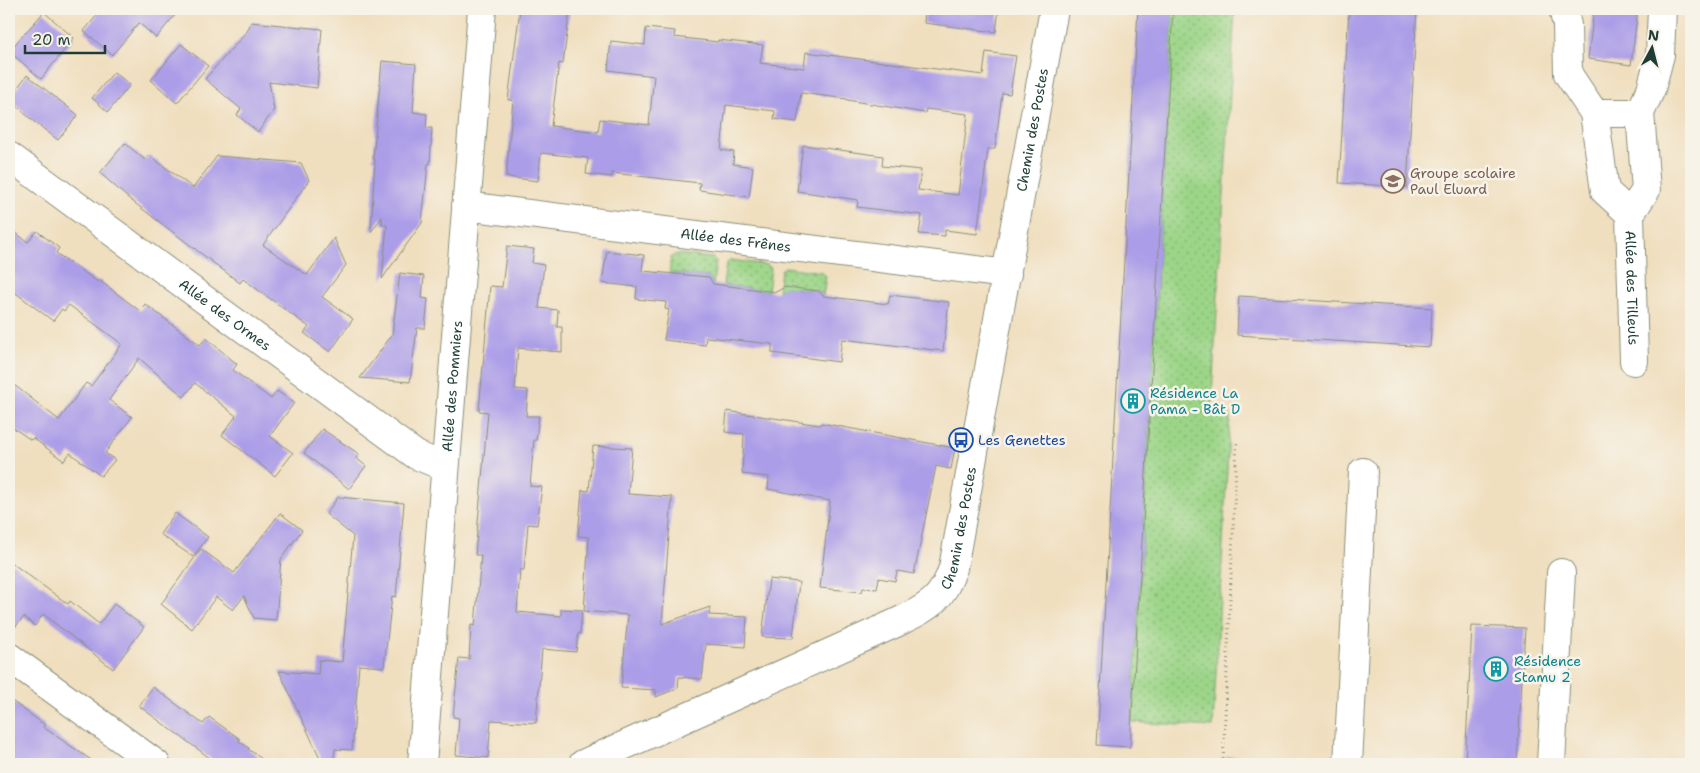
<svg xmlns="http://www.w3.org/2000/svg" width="1700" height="773" font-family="'Shantell Sans',sans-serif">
	<defs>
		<pattern id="grass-dots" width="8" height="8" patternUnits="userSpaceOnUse" patternTransform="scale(1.25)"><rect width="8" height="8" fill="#9cd588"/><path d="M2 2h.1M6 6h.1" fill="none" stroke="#7fae70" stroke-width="1.8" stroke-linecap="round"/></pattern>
	</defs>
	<rect width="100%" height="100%" fill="#f7f3e8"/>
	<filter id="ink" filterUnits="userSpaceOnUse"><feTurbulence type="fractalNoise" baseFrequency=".02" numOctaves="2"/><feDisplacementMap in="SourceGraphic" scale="10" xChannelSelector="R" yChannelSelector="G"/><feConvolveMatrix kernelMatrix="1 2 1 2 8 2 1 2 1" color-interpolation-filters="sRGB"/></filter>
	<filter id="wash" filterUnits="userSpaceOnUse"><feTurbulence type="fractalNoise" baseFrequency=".0096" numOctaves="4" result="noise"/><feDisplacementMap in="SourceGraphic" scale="20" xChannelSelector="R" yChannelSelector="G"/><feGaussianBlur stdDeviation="1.12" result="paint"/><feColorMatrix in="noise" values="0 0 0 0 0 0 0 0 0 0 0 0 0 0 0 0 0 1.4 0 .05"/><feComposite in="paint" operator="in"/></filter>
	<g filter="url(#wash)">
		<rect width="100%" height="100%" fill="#f0dfbf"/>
		<path fill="url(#grass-dots)" stroke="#5e895e" d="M1173 9H1235L1211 412 1230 414 1213 727 1132 722Z
			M677 254 713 258 716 261 713 285 709 277 674 273 669 276 671 257Z
			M731 260 767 265 771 268 768 291 723 285 726 264Z
			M785 267 822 272 826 276 823 296 819 291 785 287 778 291 781 270Z
			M1227 757 1317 763V764L1232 763 1231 764H1227Z"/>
		<g id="blocks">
			<path fill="#ac9de8" d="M102 9H180L156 38 139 23 112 55 84 31Z
				M520 9H570L563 64 559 63 551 126 598 132 600 119 649 125 654 76 608 70 611 41 645 45 646 28 675 31 674 37 718 42V40L763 45 760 63 804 68 806 52 983 75 986 52 1016 56 1010 94 1002 93 995 149H988L977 234 945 230V236L919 234 922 215 857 207 858 200 797 191 803 145 883 156 882 166 921 170 918 190 958 195 968 114 926 109 925 113 847 100V99L801 93 797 122 774 119 775 111 726 105 721 150 734 152 733 164 753 167 749 197 699 190 700 183 612 173V177L586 174 588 158 541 153 538 181 506 177 513 100H508Z
				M925 9H999L996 32 924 23Z
				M1138 9H1173L1130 747 1097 745Z
				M1349 9H1417L1407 187 1339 183Z
				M1594 9H1638L1631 65 1588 59Z
				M44 12 74 38 41 79 9 51Z
				M251 22 322 29 317 88 269 82 274 110 258 132 237 115 241 109 205 79 248 30Z
				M181 44 208 66 177 103 151 80Z
				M382 61 416 64 413 112 427 114 426 128H432L430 164H428L422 223 382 279 387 225 382 224V217L371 232 375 159H373Z
				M114 72 130 85 108 112 92 98Z
				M27 75 78 115 58 140 32 120 9 99Z
				M125 143 145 160 149 155 193 188 217 156 301 163 309 180 263 245 307 275 334 238 346 265 322 297 353 319 330 352 304 333 309 327 243 279 240 283 128 198 100 173Z
				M9 228 28 242 37 231 59 248 56 253 98 282 99 280 140 311 145 304 200 345 206 338 237 364 233 370 271 399 277 391 294 403 270 436 293 453 275 476 222 435 236 416 195 383 184 397 139 358 109 400 132 417 105 453 115 460 101 476 70 453 64 461 33 438 31 440 9 425V381L59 420 86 383 91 386 122 344 69 305 64 311 62 309 53 321 9 288Z
				M507 246 534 249 532 263 544 265 539 308 558 310 557 327H562V352L518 348 515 389 528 390 526 416H539L536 440H534L530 486 542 487 537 525 528 524 524 570H520L517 612 561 616V609L582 610 580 634H578L576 652 542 649 536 723 491 720 488 758 456 755 459 718 453 717 459 658 469 659 471 625 475 626 481 555H475L488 412 479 411 490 286 502 287Z
				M607 251 644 255 642 271 709 277 713 284 776 292 785 287 819 291 823 296 888 304 890 295 949 302 943 351 842 339 839 362 772 353V344L706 337 705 345 664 340 669 310 665 309 666 302 636 299 637 287 602 283Z
				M400 273 424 276 422 298 428 299 425 328H417L410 382 360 378 392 335Z
				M1239 296 1432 308 1430 347 1237 335Z
				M727 411 820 425 821 423 955 448 951 469 936 466 914 574 897 571 895 581 879 578 877 589 863 588 862 592 820 588 830 501 768 489 769 477 742 474 744 434 725 432Z
				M322 429 359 454 356 458 366 466 349 489 304 453Z
				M593 446 632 448 628 494 672 497 662 624 710 607 709 615 747 617 745 647 706 644 702 679 679 677 678 688 656 697V690L621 688 628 615 584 611 589 537 578 536 582 490 589 491Z
				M338 497 404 503 396 597 392 596 384 667 359 665 352 750 335 749 333 764H323L279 671 318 674 319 660 342 662 353 536 326 514Z
				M175 513 208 537 193 557 160 534Z
				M280 513 302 530 281 559 276 620 254 618 244 596 233 610 216 597 192 629 161 604 201 549 234 573Z
				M9 561 68 604 70 601 99 624 114 604 144 627 113 669 43 614 35 626 24 617 9 634Z
				M769 579 799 582 793 638 762 637Z
				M1472 626 1525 628 1517 764H1465Z
				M153 687 203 724 209 717 240 739 239 741 249 748 248 749 269 764H218L139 706Z
				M9 699 45 725 43 727 97 764H9Z"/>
		</g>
	</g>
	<g filter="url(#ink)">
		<use href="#blocks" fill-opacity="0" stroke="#888e7a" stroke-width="1"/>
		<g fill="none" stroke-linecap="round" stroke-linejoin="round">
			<g stroke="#888e7a" stroke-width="30">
				<g id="minor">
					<path id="s1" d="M1563 9 1567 25 1568 74 1594 113 1605 191 1630 214 1634 361"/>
					<path d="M1594 113H1640L1651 89 1660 55 1662 9"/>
					<path id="s2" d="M9 156 416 455 445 467"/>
					<path id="s3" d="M466 206 1007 274"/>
					<path d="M1630 214 1646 190 1640 113"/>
					<path d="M9 657 156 764"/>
					<path id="s4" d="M422 764 482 9"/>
					<path id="s5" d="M583 764 896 623C926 608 942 602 953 568L1054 9"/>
					<path d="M1348 764 1363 472"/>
					<path d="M1551 764 1561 573"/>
				</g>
			</g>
			<path stroke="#888e7a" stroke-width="3" stroke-dasharray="1 4" stroke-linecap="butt" d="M1223 764 1237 440"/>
			<use href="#minor" stroke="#fff" stroke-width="28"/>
		</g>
	</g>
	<defs>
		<g id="school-ring" transform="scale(1.25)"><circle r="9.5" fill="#f7f3e8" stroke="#8d6e63" stroke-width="1.5"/><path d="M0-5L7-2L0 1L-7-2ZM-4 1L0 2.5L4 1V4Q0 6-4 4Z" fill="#8d6e63"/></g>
		<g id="building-ring" transform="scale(1.25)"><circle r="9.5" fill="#f7f3e8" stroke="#0f9aa8" stroke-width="1.5"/><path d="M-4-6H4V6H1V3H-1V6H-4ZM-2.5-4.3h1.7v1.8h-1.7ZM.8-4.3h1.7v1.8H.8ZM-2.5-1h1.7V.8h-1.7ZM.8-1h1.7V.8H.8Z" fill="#0f9aa8"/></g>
		<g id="bus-ring" transform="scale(1.25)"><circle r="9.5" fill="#f7f3e8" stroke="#1a4fb4" stroke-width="1.5"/><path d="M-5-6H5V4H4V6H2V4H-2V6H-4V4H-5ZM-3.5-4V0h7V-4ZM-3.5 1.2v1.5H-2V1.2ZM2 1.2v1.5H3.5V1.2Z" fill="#1a4fb4"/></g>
	</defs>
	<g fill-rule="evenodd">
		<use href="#school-ring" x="1393" y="181"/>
		<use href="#building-ring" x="1133" y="401"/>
		<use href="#bus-ring" x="961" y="440"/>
		<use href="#building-ring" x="1496" y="669"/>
	</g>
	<g text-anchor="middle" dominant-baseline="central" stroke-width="5" stroke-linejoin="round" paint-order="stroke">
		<g font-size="14" fill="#1f3d34" stroke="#f7f3e8">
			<text stroke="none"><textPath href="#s5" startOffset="871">Chemin des Postes</textPath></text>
			<text stroke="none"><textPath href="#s3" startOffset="272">Allée des Frênes</textPath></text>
			<text stroke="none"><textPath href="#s1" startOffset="299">Allée des Tilleuls</textPath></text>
			<text stroke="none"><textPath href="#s2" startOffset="268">Allée des Ormes</textPath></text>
			<text stroke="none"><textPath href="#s4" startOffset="379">Allée des Pommiers</textPath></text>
			<text stroke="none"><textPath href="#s5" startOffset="466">Chemin des Postes</textPath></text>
		</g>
		<g font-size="14" fill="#785e54" stroke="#f7f3e8" text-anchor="start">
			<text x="1410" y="173">Groupe scolaire<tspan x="1410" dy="16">Paul Eluard</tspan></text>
		</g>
		<g font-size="14" fill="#0d838f" stroke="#f7f3e8" text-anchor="start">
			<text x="1150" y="393">Résidence La<tspan x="1150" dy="16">Pama - Bât D</tspan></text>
			<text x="1514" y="661">Résidence<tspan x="1514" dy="16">Stamu 2</tspan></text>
		</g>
		<g font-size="14" fill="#164399" stroke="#f7f3e8" text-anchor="start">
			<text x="978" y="440">Les Genettes</text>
		</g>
	</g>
	<rect width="1700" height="773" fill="none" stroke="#f7f3e8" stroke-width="30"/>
	<g transform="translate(1652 48) rotate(7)" stroke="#f7f3e8" stroke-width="4" paint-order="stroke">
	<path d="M0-4L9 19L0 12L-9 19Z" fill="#1f3d34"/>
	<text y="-8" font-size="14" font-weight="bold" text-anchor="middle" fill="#1f3d34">N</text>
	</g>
	<path d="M25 45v8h80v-8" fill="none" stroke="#1f3d34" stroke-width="2.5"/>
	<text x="32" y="45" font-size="15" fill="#1f3d34" stroke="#f7f3e8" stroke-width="4" paint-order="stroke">20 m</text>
</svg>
